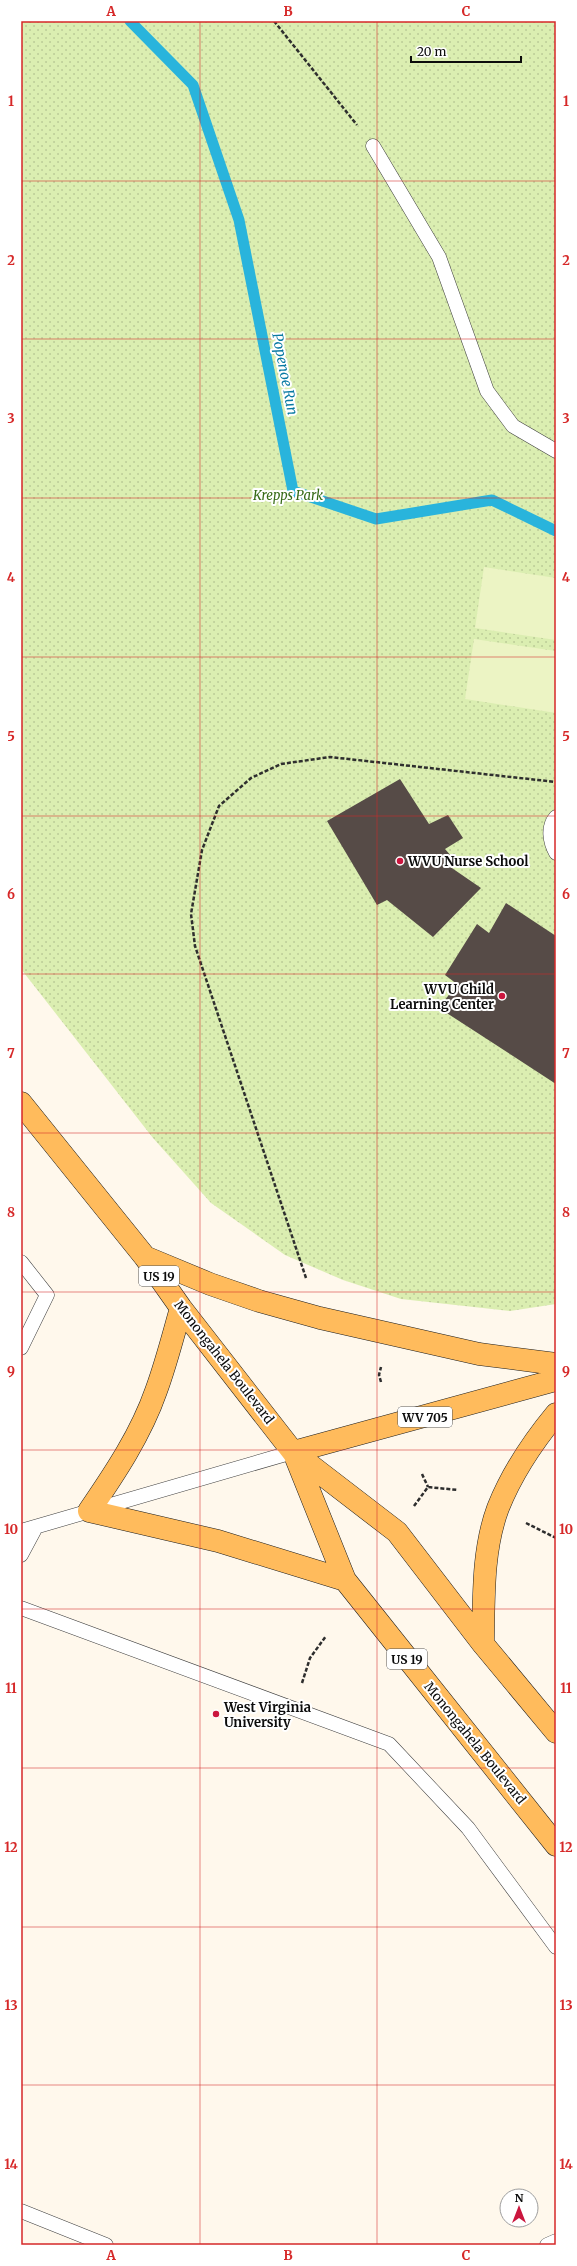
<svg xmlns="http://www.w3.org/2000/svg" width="577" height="2266" font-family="Merriweather,serif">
	<defs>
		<pattern id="park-dots" width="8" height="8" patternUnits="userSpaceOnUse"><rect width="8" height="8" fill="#dbeeb1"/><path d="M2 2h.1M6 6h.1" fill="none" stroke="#bbcb97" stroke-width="1.8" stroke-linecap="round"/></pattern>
	</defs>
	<rect width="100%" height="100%" fill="#fff8ec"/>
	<path fill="url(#park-dots)" d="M21 21H556V1304L510 1311 401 1299 343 1280 285 1255 211 1203 153 1138 21 969Z"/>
	<path fill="#ecf4c4" d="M484 567 556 578V640L475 628Z
		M474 639 556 651V713L465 699Z"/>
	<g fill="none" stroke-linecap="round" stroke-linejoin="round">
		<path stroke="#29b4dc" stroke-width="11" d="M130 21 193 85 239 220 293 491 376 519 492 500 556 531"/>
	</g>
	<path fill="#564b47" d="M400 779 429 824 448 815 463 838 445 849 452 857 446 864 481 888 433 937 387 900 377 905 327 821Z
		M506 903 556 936V1084L439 1008 457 984 445 975 477 924 489 933Z"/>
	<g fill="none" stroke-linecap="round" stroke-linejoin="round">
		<g stroke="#3f3f3f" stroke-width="15">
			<path id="lane" d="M373 146 439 257 487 391 513 426 556 451
				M556 817C547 827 550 842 556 853
				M21 1262 47 1295 21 1348
				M21 1531 293 1452
				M21 1555 36 1527
				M21 1608 389 1744 468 1828 556 1947
				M21 2211 106 2245
				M547 2245 556 2241"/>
		</g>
		<g stroke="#1d1d1d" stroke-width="23">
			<path id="primary" d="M21 1103 145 1257 181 1308 293 1452 397 1532 483 1644 556 1732
				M145 1257 210 1284 259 1301 320 1318 479 1354 556 1364
				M181 1308C173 1336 166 1364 156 1391 141 1434 115 1473 89 1511L218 1541 345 1580
				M293 1452 556 1380
				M294 1453 345 1580 556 1845
				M483 1644C484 1599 482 1551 498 1508 512 1473 532 1443 556 1414"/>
		</g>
		<path stroke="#2e2e2e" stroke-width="2.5" stroke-dasharray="4 2" stroke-linecap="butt" d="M274 21 357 125
			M306 1278 195 946 191 914 202 850 219 806 251 778 281 764 330 757 556 782
			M381 1382 379 1375 381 1367
			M422 1474 428 1487
			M414 1506 428 1487 458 1490
			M526 1523 556 1538
			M302 1683 310 1658 326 1636"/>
		<use href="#lane" stroke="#fff" stroke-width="14"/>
		<use href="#primary" stroke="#ffbb5c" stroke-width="22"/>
	</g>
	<path fill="none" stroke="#d62828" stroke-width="1" stroke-opacity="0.55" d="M200 21V2245M377 21V2245M21 181H556M21 339H556M21 498H556M21 657H556M21 816H556M21 974H556M21 1133H556M21 1292H556M21 1450H556M21 1609H556M21 1768H556M21 1927H556M21 2085H556"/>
	<g fill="#cb163e" stroke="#fff" stroke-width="1.5">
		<circle cx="400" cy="861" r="4"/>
		<circle cx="502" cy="996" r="4"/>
		<circle cx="216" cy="1714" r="4"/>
	</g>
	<g text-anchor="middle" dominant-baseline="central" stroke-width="4" stroke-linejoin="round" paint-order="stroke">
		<g fill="#fff" stroke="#555" stroke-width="1">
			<rect x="139" y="1266" width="40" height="20" rx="3"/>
			<rect x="398" y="1407" width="54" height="20" rx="3"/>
			<rect x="387" y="1649" width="40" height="20" rx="3"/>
		</g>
		<g font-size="12" font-weight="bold" fill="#0c0c0c">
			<text x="159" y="1276">US 19</text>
			<text x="425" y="1417">WV 705</text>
			<text x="407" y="1659">US 19</text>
		</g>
		<g font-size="13" font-style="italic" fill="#366a16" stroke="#fff">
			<text x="288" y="495">Krepps Park</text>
		</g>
		<g font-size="13" font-weight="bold" fill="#0c0c0c" stroke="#fff" text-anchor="start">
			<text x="408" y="861">WVU Nurse School</text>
			<text x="494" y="989" text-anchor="end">WVU Child<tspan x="494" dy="15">Learning Center</tspan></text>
			<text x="224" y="1707">West Virginia<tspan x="224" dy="15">University</tspan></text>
		</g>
		<g font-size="13" fill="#0c0c0c" stroke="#fff">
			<text transform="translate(224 1362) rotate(52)">Monongahela Boulevard</text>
			<text transform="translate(475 1743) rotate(51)">Monongahela Boulevard</text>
		</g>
		<g font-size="14" font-style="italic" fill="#097aa3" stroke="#fff">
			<text transform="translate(285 374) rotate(79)">Popenoe Run</text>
		</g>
	</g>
	<rect width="577" height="2266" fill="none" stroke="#ffffff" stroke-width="44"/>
	<g transform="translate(519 2208)"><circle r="19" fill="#ffffff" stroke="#9e9e9e"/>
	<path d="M0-3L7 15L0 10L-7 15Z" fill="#cb163e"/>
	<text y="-6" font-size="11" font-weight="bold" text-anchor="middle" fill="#0c0c0c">N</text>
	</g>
	<path d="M411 56v6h110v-6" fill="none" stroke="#0c0c0c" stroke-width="2"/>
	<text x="417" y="56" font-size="12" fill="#0c0c0c" stroke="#ffffff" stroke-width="3" paint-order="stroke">20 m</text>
	<rect x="22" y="22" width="533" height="2222" fill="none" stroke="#d62828" stroke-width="1.5"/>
	<g font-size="13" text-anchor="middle" font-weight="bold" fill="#d62828">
		<text x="111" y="16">A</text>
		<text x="288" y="16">B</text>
		<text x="466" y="16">C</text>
		<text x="11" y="106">1</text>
		<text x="566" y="106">1</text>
		<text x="11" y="265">2</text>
		<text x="566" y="265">2</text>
		<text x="11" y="423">3</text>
		<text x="566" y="423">3</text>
		<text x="11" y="582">4</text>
		<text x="566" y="582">4</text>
		<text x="11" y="741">5</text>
		<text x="566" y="741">5</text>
		<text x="11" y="899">6</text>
		<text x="566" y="899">6</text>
		<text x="11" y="1058">7</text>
		<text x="566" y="1058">7</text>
		<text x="11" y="1217">8</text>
		<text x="566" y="1217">8</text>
		<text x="11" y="1376">9</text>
		<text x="566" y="1376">9</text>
		<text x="11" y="1534">10</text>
		<text x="566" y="1534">10</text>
		<text x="11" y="1693">11</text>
		<text x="566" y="1693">11</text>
		<text x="11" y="1852">12</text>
		<text x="566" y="1852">12</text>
		<text x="11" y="2010">13</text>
		<text x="566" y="2010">13</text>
		<text x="11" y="2169">14</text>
		<text x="566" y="2169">14</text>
		<text x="111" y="2260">A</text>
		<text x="288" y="2260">B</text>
		<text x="466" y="2260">C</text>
	</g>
</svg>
